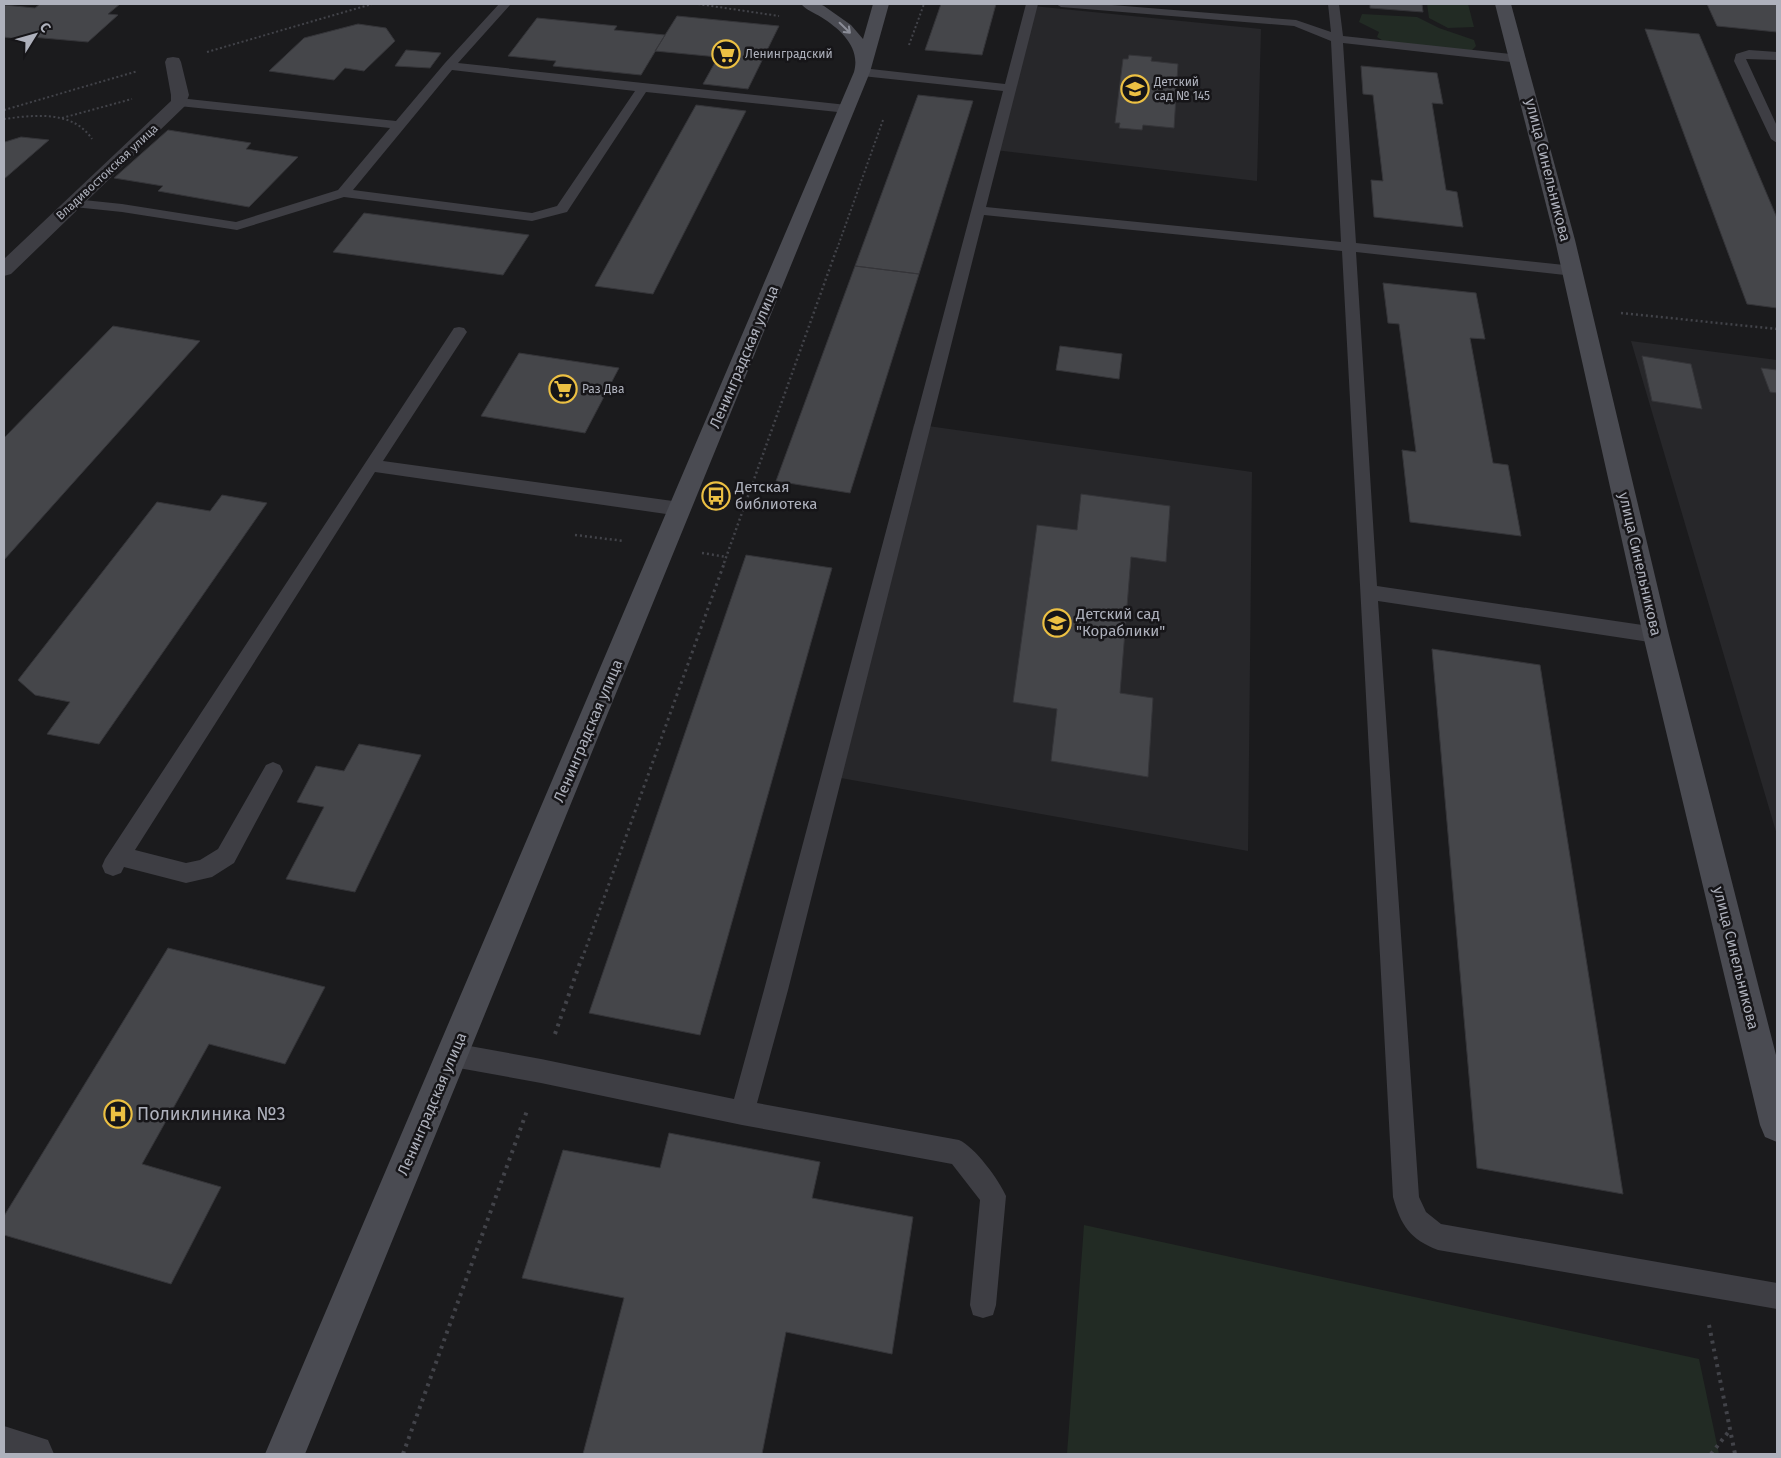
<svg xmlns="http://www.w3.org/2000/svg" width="1781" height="1458" font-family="'Fira Sans',sans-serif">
	<rect width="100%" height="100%" fill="#1b1b1d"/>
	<path fill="#27272a" d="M1033 6 1261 29 1257 181 995 150Z
		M1631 341 1777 360V835Z
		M914 424 1252 472 1248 851 824 775Z"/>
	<path fill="#222b24" d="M1427 4H1468L1474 27 1448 28 1429 18Z
		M1362 14 1417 17 1439 28 1474 40 1476 46 1471 51 1385 42 1377 37 1379 32 1359 22Z
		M1084 1225 1699 1359 1719 1454H1067Z"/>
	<path fill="#45464a" stroke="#353539" d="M40 4H120L108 14 118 15 88 42 20 36 16 39 4 37V5L35 8Z
		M941 4H996L982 55 925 50Z
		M1370 4H1422L1423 12 1370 8Z
		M1707 4H1777V32L1717 26Z
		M677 16 779 26 748 89 703 84 718 57 655 51Z
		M537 18 617 26 614 30 665 35 641 75 553 66 556 61 508 56Z
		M358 24 386 28 395 41 364 71 345 68 334 80 269 71 304 38Z
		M1645 29 1699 34 1777 218V308L1747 304Z
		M406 50 441 53 430 68 395 66Z
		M1129 55 1152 57 1151 61 1178 64 1174 128 1143 125 1142 130 1119 128 1120 123H1115L1123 59H1128Z
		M1361 66 1437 73 1443 104 1432 103 1446 190 1457 192 1463 227 1374 217 1371 180 1383 181 1373 95 1363 94Z
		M918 95 973 101 919 274 855 266Z
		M696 105 746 111 653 294 595 286Z
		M168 130 251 143 246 149 298 157 249 207 158 191 163 186 114 178Z
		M21 137 49 140 4 179V141L5 142Z
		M364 213 529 235 503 275 333 252Z
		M855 266 919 274 850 493 776 481Z
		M1383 283 1476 293 1485 339 1470 338 1493 463 1508 465 1521 536 1410 522 1402 450 1416 452 1399 324 1388 323Z
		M113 326 200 341 4 560V438Z
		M1060 346 1122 354 1119 379 1056 370Z
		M519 353 619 368 585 433 481 416Z
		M1642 356 1691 364 1702 409 1652 401Z
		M1761 368 1777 370V393L1770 392Z
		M1081 494 1170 506 1166 562 1131 557 1120 693 1153 698 1148 777 1051 761 1057 709 1013 702 1037 525 1077 530Z
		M222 495 267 503 99 744 47 734 70 702 35 695 18 680 157 502 210 511Z
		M746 555 832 568 700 1035 589 1013Z
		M1432 649 1540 665 1623 1194 1477 1168Z
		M359 744 421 755 355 892 286 879 324 807 297 802 316 766 344 771Z
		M168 948 325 987 285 1064 209 1044 142 1164 221 1187 171 1284 4 1235V1216Z
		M669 1133 820 1162 812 1198 913 1217 892 1354 786 1332 762 1454H583L624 1298 522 1278 563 1150 660 1168Z"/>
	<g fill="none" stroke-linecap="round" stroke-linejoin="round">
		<path stroke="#424349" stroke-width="2" stroke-dasharray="2 2.5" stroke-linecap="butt" d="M698 4 779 16
			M909 45 924 4
			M207 52 372 4
			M4 110 138 71
			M62 118 132 99
			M4 119C34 115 73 110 92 139
			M837 249 883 120"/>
		<path stroke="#424349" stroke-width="2.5" stroke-dasharray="2 3" stroke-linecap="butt" d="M1621 313 1777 329
			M575 535 624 541
			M702 553 727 557
			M724 563 837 248"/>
		<path stroke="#424349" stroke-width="3" stroke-dasharray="2.5 4" stroke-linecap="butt" d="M582 959 725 561"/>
		<path stroke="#424349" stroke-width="4" stroke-dasharray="3 5" stroke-linecap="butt" d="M555 1034 582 957
			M1709 1325 1735 1454
			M403 1454 528 1108
			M1711 1454 1730 1430"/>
		<path fill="#3e3e44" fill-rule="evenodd" d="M499 4H511L458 63 847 105 853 109 847 113 646 92 567 212 532 221 344 197 237 230 122 212 74 207 67 203 74 199 122 204 236 222 338 190 390 128 179 106 173 102 179 98 396 121 445 63ZM452 70 635 91 557 206 532 213 353 190Z
			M1026 4H1038L986 207 1341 242 1331 41 1294 26 1061 7 1056 4H1100L1296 20 1331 32 1328 4H1339L1343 36 1520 55 1526 59 1520 63 1343 43 1356 243 1574 266 1579 268 1581 271 1579 274 1574 276 1356 252 1377 586 1656 627 1663 630 1665 635 1663 640 1656 643 1378 601 1419 1197 1426 1212 1441 1224 1777 1283V1309L1438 1250C1410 1239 1401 1226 1393 1197L1342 251 984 215 788 990 757 1103 959 1140C975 1147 999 1180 1006 1196L996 1305 993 1315 983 1318 973 1315 970 1305 980 1200 952 1164 742 1125 541 1083 453 1067 445 1063 441 1055 445 1047 453 1043 541 1059 734 1099 764 990 1003 91 862 76 856 72 862 68 1005 84Z
			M1749 50 1777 52V60L1746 59 1777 126V143L1771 139 1734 61 1736 54Z
			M459 327 464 328 467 332 383 461 680 502 686 504 689 509 686 514 680 516 375 472 135 850 186 863 200 860 218 849 266 765 273 762 280 765 283 771 280 777 234 863 212 877 186 883 124 867 121 873 113 876 105 873 102 866 105 859 454 328Z"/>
		<path fill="#3e3e44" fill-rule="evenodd" d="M173 57 179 58 181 62 189 95 185 106 11 274 4 276V259L171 101V95L165 62 167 58Z
			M4 1426 48 1440 54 1454H4Z"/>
		<path fill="#4a4b52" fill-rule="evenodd" d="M801 4H820L824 6 851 25 863 39 873 4H889L870 72 305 1454H265L854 72C861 47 840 29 821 17 815 13 806 10 801 4Z
			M1495 4H1511L1575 240 1669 635 1777 1059V1142L1765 1137 1760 1125 1643 635 1555 240Z"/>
	</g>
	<defs><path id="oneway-shaft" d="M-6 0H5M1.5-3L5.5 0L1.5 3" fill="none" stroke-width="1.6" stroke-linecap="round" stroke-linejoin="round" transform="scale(1.25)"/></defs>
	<use stroke="#8b8d97" href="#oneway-shaft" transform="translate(845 28) rotate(44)"/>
	<defs>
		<g id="supermarket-ring" transform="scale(1.4375)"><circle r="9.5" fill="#161518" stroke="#ecc043" stroke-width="1.5"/><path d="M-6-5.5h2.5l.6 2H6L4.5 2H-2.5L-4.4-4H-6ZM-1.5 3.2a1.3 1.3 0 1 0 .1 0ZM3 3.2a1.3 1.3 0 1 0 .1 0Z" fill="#ecc043"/></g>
		<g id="school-ring" transform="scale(1.4375)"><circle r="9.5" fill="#161518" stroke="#ecc043" stroke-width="1.5"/><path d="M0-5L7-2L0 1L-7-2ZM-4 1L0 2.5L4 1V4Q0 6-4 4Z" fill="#ecc043"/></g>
		<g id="bus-ring" transform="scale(1.4375)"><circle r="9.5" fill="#161518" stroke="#ecc043" stroke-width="1.5"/><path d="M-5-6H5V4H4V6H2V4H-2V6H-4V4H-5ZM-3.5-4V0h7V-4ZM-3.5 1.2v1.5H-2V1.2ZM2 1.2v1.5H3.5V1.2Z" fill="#ecc043"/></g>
		<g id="hospital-ring" transform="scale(1.4375)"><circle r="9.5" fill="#161518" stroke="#ecc043" stroke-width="1.5"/><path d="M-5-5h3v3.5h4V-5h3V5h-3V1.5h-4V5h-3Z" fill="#ecc043"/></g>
	</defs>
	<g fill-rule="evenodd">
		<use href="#supermarket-ring" x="726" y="54"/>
		<use href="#school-ring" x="1135" y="89"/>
		<use href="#supermarket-ring" x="563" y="389"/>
		<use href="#bus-ring" x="716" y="496"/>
		<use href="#school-ring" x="1057" y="623"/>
		<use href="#hospital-ring" x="118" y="1114"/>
	</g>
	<g text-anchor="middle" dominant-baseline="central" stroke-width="5" stroke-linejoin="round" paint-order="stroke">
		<g font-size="12" fill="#aeb1bc" stroke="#161518" text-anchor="start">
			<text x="745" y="54">Ленинградский</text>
			<text x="1154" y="82">Детский<tspan x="1154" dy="14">сад № 145</tspan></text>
			<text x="582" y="389">Раз Два</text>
		</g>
		<g font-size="12" fill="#aeb1bc" stroke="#161518">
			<text transform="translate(107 172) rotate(-43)">Владивостокская улица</text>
		</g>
		<g font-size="15" fill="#aeb1bc" stroke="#161518">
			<text transform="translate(1548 170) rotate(76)">улица Синельникова</text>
			<text transform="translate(744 357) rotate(-67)">Ленинградская улица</text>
			<text transform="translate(1640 564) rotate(77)">улица Синельникова</text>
			<text transform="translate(588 731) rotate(-67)">Ленинградская улица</text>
			<text transform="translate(1736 958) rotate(76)">улица Синельникова</text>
			<text transform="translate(432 1104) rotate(-67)">Ленинградская улица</text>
		</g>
		<g font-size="15" fill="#aeb1bc" stroke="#161518" text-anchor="start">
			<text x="735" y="487">Детская<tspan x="735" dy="17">библиотека</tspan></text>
			<text x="1076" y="614">Детский сад<tspan x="1076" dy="17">"Кораблики"</tspan></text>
		</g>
		<g font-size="18" fill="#aeb1bc" stroke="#161518" text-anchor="start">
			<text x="137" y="1114">Поликлиника №3</text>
		</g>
	</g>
	<rect width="1781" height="1458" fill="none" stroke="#aeb1bc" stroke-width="10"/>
	<g transform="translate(35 35) rotate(53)" stroke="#161518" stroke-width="4" paint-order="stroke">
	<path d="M0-4L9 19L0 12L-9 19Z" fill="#aeb1bc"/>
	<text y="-8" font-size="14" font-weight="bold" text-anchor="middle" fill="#aeb1bc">С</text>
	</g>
</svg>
